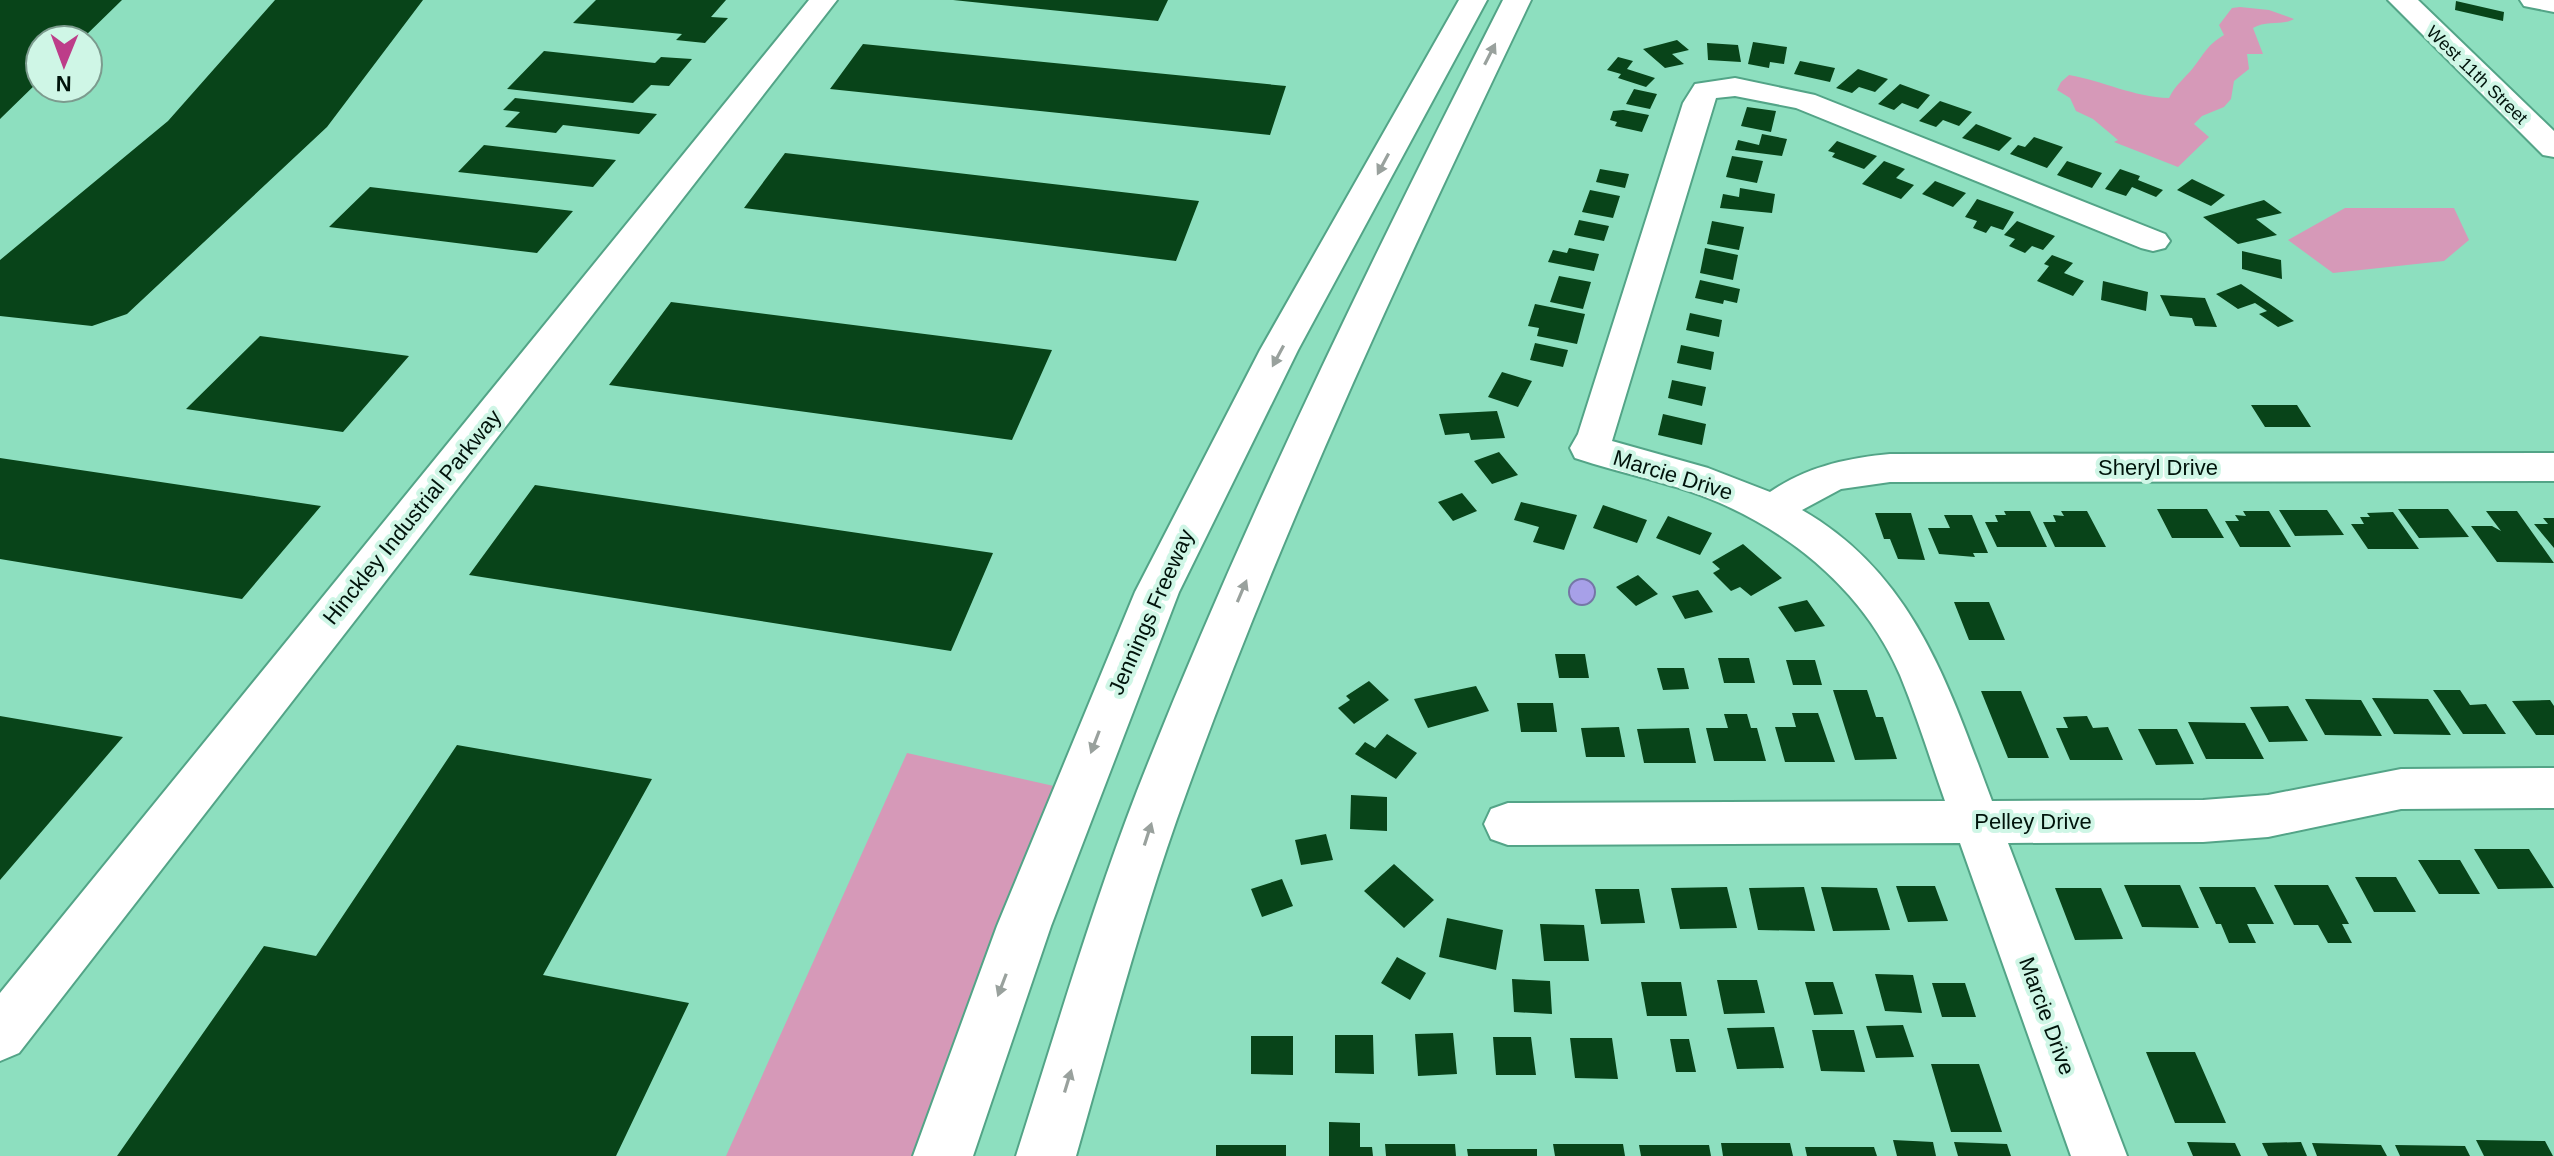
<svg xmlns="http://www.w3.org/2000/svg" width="2554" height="1156" font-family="Arial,sans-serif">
	<rect width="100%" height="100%" fill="#8ddfbf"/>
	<path fill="#d699b8" d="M2240 7 2269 10 2294 19C2282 26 2266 20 2253 28L2263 54H2247L2249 69 2234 81 2231 99 2224 107 2202 116 2194 124 2209 137 2178 167 2114 142 2118 140 2093 119 2076 111 2070 98 2057 90 2061 82 2069 75C2104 81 2133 97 2169 98 2175 85 2185 78 2193 68 2205 53 2206 46 2224 35L2219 25 2232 8Z
		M2345 208H2454L2469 240 2444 261 2333 273 2288 240Z
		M907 753 1076 791 943 1156H726Z"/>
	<path fill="#a7a0e8" stroke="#7576a6" stroke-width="2" d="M1569 592a13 13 0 1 1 26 0a13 13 0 1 1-26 0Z"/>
	<path fill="#084419" d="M0 0H122L81 40H40V80L0 119Z
		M275 0H423L327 127 127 314 92 326 0 316V260L168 121Z
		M596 0H726L711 17 728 18 705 43 676 40 682 34 573 23Z
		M953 0H1168L1158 21Z
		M2456 1 2504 12 2503 21 2455 10Z
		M1677 40 1689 50 1672 54 1684 64 1665 68 1643 49Z
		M1753 42 1787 47 1784 64 1770 62 1769 68 1748 64Z
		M1707 43 1738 45 1741 62 1708 60Z
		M863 44 1286 86 1270 135 830 89Z
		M544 51 655 63 661 57 692 59 669 86 651 85 633 103 507 89Z
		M1618 57 1633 61 1627 69 1655 78 1646 87 1618 78 1621 74 1607 70Z
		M1800 61 1835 68 1830 82 1794 74Z
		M1858 69 1888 79 1875 92 1859 87 1852 93 1836 88Z
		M1900 84 1930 95 1918 109 1902 103 1894 110 1878 104Z
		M1634 89 1657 94 1650 109 1626 104Z
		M515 98 657 114 639 134 563 125 556 133 505 127 520 112 503 110Z
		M1940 101 1972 112 1959 126 1943 120 1936 127 1919 121Z
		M1747 107 1776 111 1771 132 1741 126Z
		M1623 110 1649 115 1642 132 1615 126 1617 122 1610 120 1613 111Z
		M1976 124 2012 138 1999 151 1962 138Z
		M1762 134 1787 139 1782 156 1735 150 1738 140 1759 145Z
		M2034 137 2063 147 2047 168 2010 154 2018 145 2025 147Z
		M1837 141 1877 156 1864 169 1832 157 1835 153 1828 151Z
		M484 145 616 160 593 187 458 172Z
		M785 153 1199 201 1176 261 744 208Z
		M1732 156 1763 161 1757 183 1726 177Z
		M1884 161 1905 169 1896 178 1914 185 1901 199 1862 184Z
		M2067 161 2102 173 2092 188 2057 175Z
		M1600 169 1629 174 1625 188 1596 182Z
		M2120 169 2140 176 2138 180 2163 190 2156 197 2132 187 2126 196 2105 189Z
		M2192 179 2225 195 2211 206 2177 190Z
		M1935 181 1966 193 1953 207 1922 194Z
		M370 187 573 211 537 253 329 227Z
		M1740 188 1775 194 1772 213 1720 208 1723 194 1739 197Z
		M1590 190 1620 196 1613 218 1582 212Z
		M1977 199 2014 212 2003 230 1991 226 1986 233 1973 228 1977 221 1965 217Z
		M2264 200 2282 213 2256 219 2277 235 2238 244 2203 217Z
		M1579 220 1609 226 1604 241 1574 235Z
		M1712 221 1744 227 1739 250 1707 244Z
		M2017 221 2055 236 2043 250 2032 246 2025 253 2009 246 2015 239 2004 235Z
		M1569 248 1599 254 1594 271 1548 262 1553 250 1567 253Z
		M1705 248 1738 255 1733 280 1700 273Z
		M2242 251 2281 260 2282 279 2242 269Z
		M2052 255 2073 263 2064 273 2084 281 2073 296 2037 281 2049 266 2044 264Z
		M1559 276 1591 282 1583 309 1550 302Z
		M1700 280 1740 289 1737 303 1724 300 1723 304 1695 298Z
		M2103 281 2148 292 2146 311 2101 300Z
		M2241 284 2294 321 2278 327 2259 314 2267 311 2255 303 2238 309 2216 294Z
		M2160 295 2205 298 2217 327 2195 326 2192 318 2170 316Z
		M671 302 1052 350 1012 440 609 385Z
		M1535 304 1585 314 1577 344 1537 336 1539 328 1528 326Z
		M1690 313 1722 320 1719 337 1686 330Z
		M260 336 409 356 343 432 186 409Z
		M1535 343 1568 350 1563 367 1530 360Z
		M1681 345 1714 352 1711 370 1677 363Z
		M1502 372 1532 381 1518 407 1488 397Z
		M1672 380 1706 387 1702 406 1668 398Z
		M2251 405H2297L2311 427H2265Z
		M1497 411 1505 438 1471 440 1469 433 1445 435 1439 414Z
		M1663 414 1706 424 1702 445 1658 435Z
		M1499 452 1518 475 1492 484 1474 461Z
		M0 458 321 506 242 599 0 559Z
		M535 485 993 553 951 651 469 575Z
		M1462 493 1477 511 1453 521 1438 502Z
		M1521 502 1577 515 1564 550 1533 542 1539 527 1514 520Z
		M1603 505 1647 520 1637 543 1593 528Z
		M2157 509H2207L2224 538H2172Z
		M2398 509H2448L2469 537 2419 538Z
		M2279 510H2327L2344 535 2295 536Z
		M2004 511H2030L2047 547H1997L1985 522H1998L1995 515H2006Z
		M2061 511H2087L2106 547H2055L2043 522H2056L2053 515 2064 516Z
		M2243 511H2269L2291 547H2240L2225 521H2239L2235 515 2246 516Z
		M2486 511H2517L2554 563 2497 562 2471 526H2492L2501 531Z
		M2393 512 2419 549H2368L2351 524H2364L2360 517H2370L2367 513Z
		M1875 513H1911L1925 560 1898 559 1890 539H1884Z
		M1944 515H1972L1988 553H1973L1975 557 1939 554 1928 528H1950Z
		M1668 516 1712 533 1700 555 1656 538Z
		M2543 518H2554V548L2534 524H2548Z
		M1743 544 1782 578 1751 596 1740 587 1731 591 1713 573 1720 569 1712 562Z
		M1638 575 1658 594 1636 606 1616 587Z
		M1698 590 1713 612 1685 619 1672 596Z
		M1807 600 1825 626 1795 632 1778 607Z
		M1954 602H1989L2005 640H1969Z
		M1555 654H1585L1589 678H1559Z
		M1718 658H1749L1755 683H1724Z
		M1786 660H1815L1822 685H1793Z
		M1657 668H1684L1689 689 1663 690Z
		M1369 681 1389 700 1354 724 1338 708 1350 700 1346 696Z
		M1476 686 1489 711 1428 728 1414 699Z
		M1833 690H1867L1876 717H1883L1897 759 1855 760Z
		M2433 690H2460L2470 705 2486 704 2506 734H2463Z
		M1981 691H2021L2049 758H2008Z
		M2372 698 2428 699 2451 735 2394 734Z
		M2305 699 2361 700 2382 736 2325 735Z
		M2550 700 2554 706V735H2536L2512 701Z
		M1517 703H1553L1557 732H1521Z
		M2288 706 2308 741 2269 742 2250 707Z
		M1792 713H1818L1835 762H1785L1775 727H1796Z
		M1724 714H1747L1751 728H1757L1766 761H1714L1706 728H1728Z
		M0 716 123 737 0 880Z
		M2087 716 2093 728 2108 727 2123 760H2070L2056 728H2068L2063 717Z
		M2188 722 2245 723 2264 759H2206Z
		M1619 727 1625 757H1586L1581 728Z
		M1689 728 1696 763H1644L1637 729Z
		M2138 729H2177L2194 764 2156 765Z
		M1387 734 1417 753 1396 779 1355 754 1365 742 1375 748Z
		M457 745 652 779 543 975 689 1003 616 1156H117L264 946 316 956Z
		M1351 795 1387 797V831L1350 829Z
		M1326 834 1333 860 1301 865 1295 840Z
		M2474 849H2529L2554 888 2498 889Z
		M2418 860H2460L2480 894H2439Z
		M1394 864 1434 900 1404 928 1364 891Z
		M2355 877H2396L2416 912H2374Z
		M1282 879 1293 906 1262 917 1251 889Z
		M2124 885H2180L2199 928 2142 927Z
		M2274 885H2328L2349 924H2342L2352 943H2328L2318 925H2294Z
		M1896 886H1935L1948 921 1908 922Z
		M1727 887 1737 928 1680 929 1671 888Z
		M1804 887 1815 931 1758 930 1749 888Z
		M1821 887 1877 888 1890 930 1833 931Z
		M2199 887H2255L2274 924H2247L2256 943H2229L2221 924H2216Z
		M2055 888H2101L2123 939 2075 940Z
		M1595 889H1639L1645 923 1601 924Z
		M1447 918 1503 930 1496 970 1439 957Z
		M1540 924 1584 925 1589 961H1544Z
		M1397 957 1426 973 1410 1000 1381 983Z
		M1875 974 1913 975 1922 1013 1885 1011Z
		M1512 979 1550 981 1552 1014 1514 1012Z
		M1717 980H1757L1765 1013 1724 1014Z
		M1641 982H1681L1687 1016H1647Z
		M1805 982H1833L1843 1014 1814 1015Z
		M1932 983H1965L1976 1017H1942Z
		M1903 1025 1914 1057 1876 1058 1866 1026Z
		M1774 1027 1784 1068 1737 1069 1727 1028Z
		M1812 1030H1854L1865 1072 1821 1071Z
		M1453 1033 1457 1074 1418 1076 1415 1034Z
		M1335 1035H1373L1374 1074 1335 1073Z
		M1251 1036H1293V1075L1251 1074Z
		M1493 1037H1531L1536 1075H1496Z
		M1570 1038H1612L1618 1079 1575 1078Z
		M1670 1039H1689L1696 1072H1676Z
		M2146 1052H2195L2226 1123H2175Z
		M1931 1064H1979L2002 1132H1951Z
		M1329 1122 1360 1123V1147H1372L1373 1156H1329Z
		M1893 1140 1933 1142 1936 1156H1897Z
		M2476 1140 2545 1141 2553 1156H2484Z
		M1954 1142 2007 1144 2011 1156H1958Z
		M2187 1142 2235 1143 2241 1156H2193Z
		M2301 1142 2307 1156H2268L2262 1143Z
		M1721 1143H1790L1793 1156H1723Z
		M2312 1143 2381 1145 2387 1156H2317Z
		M1385 1144H1455L1456 1156H1386Z
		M1553 1144H1623L1625 1156H1555Z
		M1216 1145H1286V1156H1216Z
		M1639 1145H1709L1711 1156H1641Z
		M2395 1145 2465 1146 2470 1156H2400Z
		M1805 1147H1874L1877 1156H1807Z
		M1467 1149H1537V1156H1468Z"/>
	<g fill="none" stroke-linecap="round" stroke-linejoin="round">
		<g stroke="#53a487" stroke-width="4">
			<path id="minor" d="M809 0H837L19 1053 0 1061V993Z
				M2388 0H2418L2554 131V157L2543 155Z
				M2520 0H2554V12L2524 6Z
				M1735 78 1815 95 2165 234 2170 241 2165 248 2153 251 2141 248 1796 108 1735 96 1716 98 1612 441 1708 468 1770 492C1806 467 1847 458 1890 454L2554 453V481L1890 482 1841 489 1802 510C1915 575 1949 687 1992 801L2203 800 2268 795 2401 769 2554 768V808L2401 809 2268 837 2203 842 2008 843 2127 1156H2071L1960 843 1508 845 1491 839 1484 824 1491 809 1508 803 1945 801C1930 759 1917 716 1900 675 1866 596 1798 537 1720 503 1674 483 1623 474 1575 458L1570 448 1578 434 1683 103 1695 84Z"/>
		</g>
		<g stroke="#53a487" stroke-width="4">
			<path id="highway" d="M1459 0H1487L1298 350 1179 592 1051 926 973 1156H913L997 926 1135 592 1260 350Z
				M1503 0H1531C1407 259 1285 521 1187 791 1143 911 1111 1034 1076 1156H1016C1055 1034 1091 910 1137 791 1243 521 1372 258 1503 0Z"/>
		</g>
		<use href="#minor" fill="#fff" fill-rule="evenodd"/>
		<use href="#highway" fill="#fff" fill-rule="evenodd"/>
	</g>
	<defs><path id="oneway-solid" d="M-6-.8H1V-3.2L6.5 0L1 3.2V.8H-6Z" transform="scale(2)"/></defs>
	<g fill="#99a19d">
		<use href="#oneway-solid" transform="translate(1490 54) rotate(-63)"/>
		<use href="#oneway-solid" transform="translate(1383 164) rotate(118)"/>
		<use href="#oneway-solid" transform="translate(1278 356) rotate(118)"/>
		<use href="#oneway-solid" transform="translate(1242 591) rotate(-67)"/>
		<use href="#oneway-solid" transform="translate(1095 742) rotate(111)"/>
		<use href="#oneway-solid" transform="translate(1148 834) rotate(-72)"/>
		<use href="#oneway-solid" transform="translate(1002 985) rotate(111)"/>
		<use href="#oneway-solid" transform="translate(1068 1081) rotate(-73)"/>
	</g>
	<g text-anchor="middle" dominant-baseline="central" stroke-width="8" stroke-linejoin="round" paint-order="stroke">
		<g font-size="18" fill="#00130b" stroke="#cff6e6">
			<text transform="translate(2477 75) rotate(44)">West 11th Street</text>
		</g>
		<g font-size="22" fill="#00130b" stroke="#cff6e6">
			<text x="2158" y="467">Sheryl Drive</text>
			<text transform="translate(1673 475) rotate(17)">Marcie Drive</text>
			<text transform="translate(412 517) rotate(-51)">Hinckley Industrial Parkway</text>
			<text transform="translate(1151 612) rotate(-66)">Jennings Freeway</text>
			<text x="2033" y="821">Pelley Drive</text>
			<text transform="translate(2047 1016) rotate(70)">Marcie Drive</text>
		</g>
	</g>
	<g transform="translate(64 64) rotate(181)"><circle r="38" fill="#cff6e6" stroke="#7c9b8e" stroke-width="2"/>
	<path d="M0-6L14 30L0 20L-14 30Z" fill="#bd3d89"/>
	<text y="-12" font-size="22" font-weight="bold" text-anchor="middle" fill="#00130b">N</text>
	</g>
</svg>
